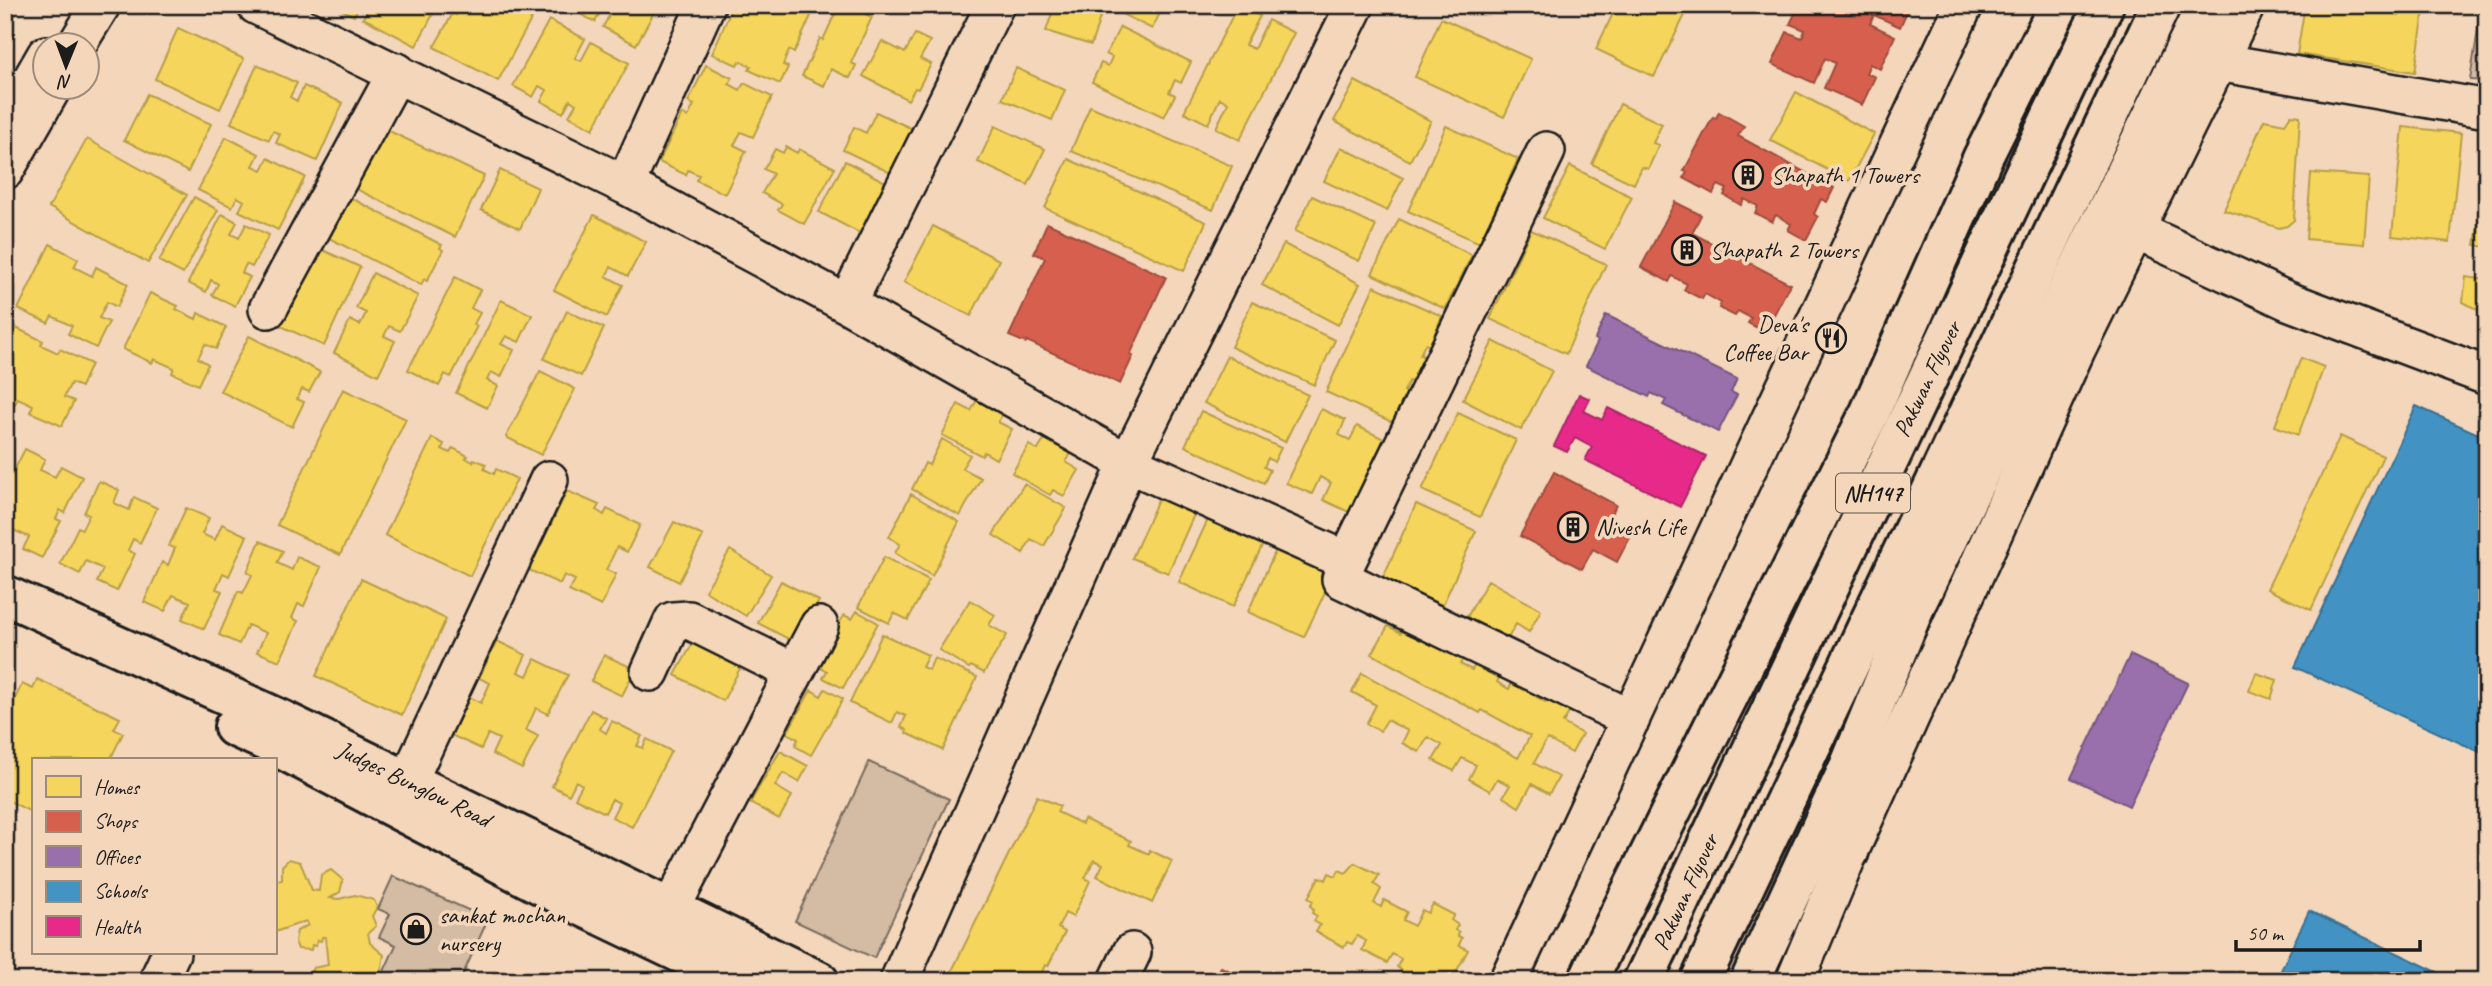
<svg xmlns="http://www.w3.org/2000/svg" width="2492" height="986" font-family="Caveat,sans-serif">
	<rect width="100%" height="100%" fill="#f4d6ba"/>
	<filter id="ink" filterUnits="userSpaceOnUse"><feTurbulence type="fractalNoise" baseFrequency=".0143" numOctaves="2"/><feDisplacementMap in="SourceGraphic" scale="14" xChannelSelector="R" yChannelSelector="G"/><feConvolveMatrix kernelMatrix="1 2 1 2 8 2 1 2 1" color-interpolation-filters="sRGB"/></filter>
	<g filter="url(#ink)">
		<path fill="#d4bba3" stroke="#786c60" stroke-width="2" d="M2482 5H2487V81L2470 80Z
			M869 762 949 799 874 958 795 921Z
			M393 876 488 919 460 981 380 980 396 945 379 937 390 914 378 909Z"/>
		<path fill="#f6d55c" stroke="#b59e49" stroke-width="2" d="M333 5H359L354 16Z
			M370 5H438L416 46 363 18Z
			M462 5H511L533 16 498 81 434 47 453 13 456 15Z
			M563 5H658L636 45 603 27 610 14 602 9 595 22Z
			M733 5H809L814 9 794 53 789 50 783 65 788 67 780 84 749 70 751 66 739 61 737 65 712 54Z
			M839 5H846L872 17 851 63 856 65 850 78 831 69 824 86 802 76 820 38 823 40Z
			M1055 5H1095L1103 8 1091 45 1046 31Z
			M1114 5H1164L1152 29 1112 9Z
			M1238 5 1260 16 1245 45 1254 49 1268 20 1294 33 1240 140 1216 128 1228 103 1220 98 1208 124 1184 112Z
			M1617 5H1690L1654 77 1596 49Z
			M2305 5H2425L2415 72 2297 54Z
			M1441 18 1531 59 1504 117 1415 77Z
			M549 20 585 39 575 58 581 61 591 42 629 63 593 129 569 116 576 104 570 100 563 113 541 101 547 90 539 86 533 97 513 86Z
			M1120 27 1191 62 1181 83 1175 80 1169 92 1175 95 1164 117 1092 82 1101 63 1108 66 1112 57 1106 54Z
			M178 28 244 59 220 109 155 79Z
			M915 34 930 41 920 59 931 64 918 89 915 88 908 100 863 76 882 41 905 53Z
			M257 65 297 83 290 97 297 101 304 86 343 103 317 161 276 143 280 134 273 131 269 140 231 123Z
			M706 65 732 78 729 84 740 90 744 83 772 97 753 137 741 132 734 145 746 151 725 194 696 180 699 175 688 170 686 175 659 162 682 114 688 117 694 105 688 102Z
			M1016 68 1065 90 1052 120 1002 99Z
			M1355 81 1431 121 1410 161 1334 121Z
			M1796 92 1874 134 1849 181 1770 140Z
			M147 94 211 124 188 172 124 140Z
			M1620 104 1662 124 1653 143 1659 145 1648 169 1642 167 1634 184 1592 164Z
			M1090 106 1232 166 1213 210 1071 151Z
			M876 112 915 130 893 174 843 150 854 127 866 133Z
			M2291 115 2300 116 2294 220 2287 226 2279 228 2224 210 2264 120 2285 124Z
			M995 126 1045 149 1028 185 978 162Z
			M1446 126 1518 159 1480 243 1408 211Z
			M2403 127 2461 133 2450 242 2392 236Z
			M385 129 484 176 455 237 356 189Z
			M226 137 259 154 253 166 262 170 268 158 305 177 278 230 239 211 244 201 237 197 232 207 198 190Z
			M87 139 187 195 148 263 49 207Z
			M786 147 797 153 799 149 835 168 804 224 778 210 782 204 762 193 773 174 764 169 775 149 783 153Z
			M1341 147 1403 178 1387 211 1324 181Z
			M1068 159 1206 222 1184 271 1045 208Z
			M845 161 895 187 869 238 819 212Z
			M1570 166 1632 197 1605 249 1543 218Z
			M500 170 538 188 520 229 481 210Z
			M2311 173 2369 177 2364 244 2306 239Z
			M347 196 442 245 440 248 443 250 427 281 424 279 421 285 325 236Z
			M1312 196 1376 226 1359 261 1295 231Z
			M194 197 218 210 183 274 159 261Z
			M2482 199H2487V247L2475 245Z
			M222 214 237 222 231 234 239 238 246 224 269 235 252 267 246 264 242 273 250 277 235 306 212 295 218 284 211 280 206 292 188 283Z
			M594 215 646 242 628 276 611 267 606 276 623 285 607 317 554 290Z
			M1399 219 1472 255 1445 309 1372 274Z
			M933 226 999 260 971 316 904 282Z
			M1531 230 1606 264 1566 354 1490 319Z
			M50 244 78 259 74 267 92 276 96 267 128 284 117 307 107 302 99 318 109 322 96 348 68 334 72 326 52 316 48 323 18 309Z
			M1284 244 1360 284 1338 325 1262 285Z
			M316 247 360 267 324 346 279 325Z
			M373 273 418 296 400 331 389 326 384 336 395 341 378 375 334 353 350 320 360 325 366 313 356 308Z
			M455 277 480 290 471 308 480 313 474 324 477 326 451 377 445 374 439 386 408 370Z
			M2466 277 2487 280V315L2463 302Z
			M1374 286 1442 316 1434 335 1437 336 1432 347 1425 344 1420 355 1427 358 1415 384 1409 381 1404 391 1410 394 1405 405 1403 404 1394 423 1326 392Z
			M150 293 178 306 176 309 196 319 198 313 226 327 216 349 205 344 198 358 208 364 198 385 172 373 174 368 154 359 152 363 123 349Z
			M501 300 532 315 519 342 506 336 501 344 514 350 501 377 491 372 487 380 498 386 487 408 456 393Z
			M1252 302 1335 340 1314 385 1231 347Z
			M567 311 604 328 581 376 544 359Z
			M14 327 43 341 41 345 58 353 60 349 91 364 81 387 71 383 64 397 74 401 62 426 30 412 33 405 18 398 15 404 5 400V346Z
			M249 336 320 372 309 392 302 389 297 399 304 402 292 427 220 391Z
			M1493 341 1552 371 1521 430 1463 400Z
			M1227 356 1308 395 1285 442 1204 403Z
			M2301 358 2324 367 2298 435 2275 426Z
			M540 371 575 389 541 455 506 437Z
			M343 389 406 419 340 555 277 525Z
			M979 396 1005 409 998 422 1012 429 996 459 984 452 982 456 942 435 958 404 971 411Z
			M1321 409 1345 420 1339 435 1350 440 1357 426 1384 439 1349 512 1323 500 1331 483 1320 477 1312 494 1286 483Z
			M1201 411 1281 448 1274 462 1268 458 1264 467 1270 470 1264 483 1185 446Z
			M1458 413 1516 440 1480 517 1422 490Z
			M1048 433 1074 448 1066 462 1079 470 1064 496 1053 490 1050 495 1012 473 1029 445 1038 450Z
			M2340 436 2383 456 2311 610 2267 589Z
			M432 438 444 444 442 449 450 453 453 448 468 456 466 458 473 462 474 459 486 464 484 469 494 474 496 469 517 479 470 576 385 535Z
			M942 439 970 455 962 468 981 478 960 516 912 489 925 463 929 465Z
			M25 449 45 459 40 470 55 477 61 466 82 477 65 513 60 510 56 519 61 521 42 558 23 549 29 537 11 529 5 540V488Z
			M99 481 119 490 114 503 129 510 134 497 157 508 140 543 133 539 128 550 135 554 117 591 97 582 103 569 86 561 80 574 60 564 78 527 82 529 89 515 84 513Z
			M1024 484 1066 508 1044 546 1031 539 1023 553 993 535Z
			M567 491 599 505 596 510 604 515 607 509 640 525 627 552 617 547 606 570 616 574 601 606 569 591 575 580 564 575 560 584 529 570Z
			M1161 493 1197 508 1168 573 1132 558Z
			M911 494 959 522 932 576 895 553 900 544 889 537Z
			M1416 504 1476 531 1440 611 1380 584Z
			M186 508 209 518 202 534 215 540 222 524 247 536 229 576 223 573 216 589 222 591 204 629 182 619 190 602 173 595 165 611 144 602 162 562 168 565 175 548 169 546Z
			M1210 515 1265 540 1233 607 1179 582Z
			M674 522 703 536 679 582 650 567Z
			M260 541 283 551 277 563 292 570 297 557 321 567 304 606 298 604 292 618 298 621 280 661 257 652 266 633 248 625 239 644 219 635 238 591 243 593 252 575 247 572Z
			M1278 545 1335 571 1304 637 1248 612Z
			M730 550 771 575 746 616 705 591Z
			M884 557 929 580 908 620 894 613 889 623 858 607Z
			M361 579 446 619 402 715 316 676Z
			M1488 580 1541 610 1529 632 1516 624 1507 640 1467 617Z
			M781 581 819 601 796 643 758 623Z
			M970 600 995 615 989 625 1007 635 984 673 971 666 969 668 939 650Z
			M857 611 878 623 843 688 823 678 827 671 816 666 844 615 852 619Z
			M1411 616 1469 648 1460 664 1472 670 1481 654 1505 667 1497 682 1509 689 1517 673 1539 685 1533 695 1545 702 1551 692 1574 704 1563 723 1582 734 1572 753 1547 739 1534 763 1559 777 1549 794 1532 784 1519 807 1503 797 1510 785 1497 779 1490 791 1469 779 1476 765 1462 758 1454 771 1433 760 1442 745 1428 737 1419 752 1402 743 1408 731 1387 720 1380 731 1366 724 1376 705 1352 692 1362 673 1518 758 1530 736 1482 710 1480 713 1372 654 1388 626 1401 633Z
			M699 632 746 657 723 701 675 675Z
			M882 634 928 655 922 667 929 670 934 658 977 677 943 750 906 733 907 730 901 727 906 716 897 712 892 723 850 703Z
			M497 641 526 655 518 672 527 676 535 659 568 675 548 714 536 708 526 730 538 736 522 769 492 754 499 739 488 734 481 749 451 735 470 697 481 703 490 683 479 678Z
			M604 655 635 669 622 696 591 681Z
			M2256 673 2277 680 2271 699 2249 691Z
			M37 679 120 718 114 729 123 733 110 760H33V813L5 799V719L22 684 33 689Z
			M825 689 843 699 811 755 795 746 798 739 787 733 811 690 821 696Z
			M591 710 606 718 600 729 606 733 612 721 642 736 637 746 643 748 647 739 671 751 632 827 612 817 619 803 612 799 605 813 575 798 582 785 576 781 569 795 552 786Z
			M780 751 808 766 799 782 783 773 775 786 792 796 779 819 750 803Z
			M1037 796 1060 806 1057 812 1082 824 1084 819 1131 841 1129 845 1149 854 1150 850 1172 861 1152 903 1097 876 1103 864 1094 860 1085 878 1090 881 1073 917 1065 913 1058 928 1065 932 1048 966 1045 965 1038 981H947Z
			M289 859 300 862 312 890 319 891 321 875 331 870 343 880 340 892 330 898 339 899 355 895 374 900 377 907 372 916 376 926 368 933 370 943 384 955 379 981H316L308 977 313 968 328 965 325 937H322L321 941 317 940 316 946 312 945 311 950 298 949 295 941 297 931 308 925 306 921 275 932V881L282 880V866Z
			M1355 863 1379 875 1374 884 1381 889 1374 903 1381 907 1384 900 1407 912 1403 920 1414 926 1422 910 1428 913 1433 904 1454 915 1451 920 1458 925 1455 930 1459 932 1458 936 1462 938 1459 945 1468 950 1454 976 1447 973 1444 979 1440 976 1438 980 1433 978 1432 981 1424 979 1423 981H1408L1398 975 1401 970 1397 967 1401 959 1392 954 1387 963 1362 950 1366 941 1357 936 1352 944 1347 942 1344 947 1316 932 1320 925 1314 921 1317 916 1312 913 1314 909 1310 906 1313 901 1308 898 1319 877 1326 880 1329 873 1336 876 1339 870 1346 873Z"/>
		<path fill="#d6604d" stroke="#9e4c3e" stroke-width="2" d="M1799 5H1834L1849 14 1854 5H1910L1900 27 1874 15 1870 24 1895 36 1880 69 1870 64 1866 73 1875 77 1862 105 1824 88 1835 63 1825 58 1814 83 1772 64 1787 32 1802 38 1805 30 1790 24Z
			M1719 112 1744 126 1738 136 1834 188 1827 202 1821 199 1814 214 1818 217 1806 240 1788 230 1791 224 1776 215 1772 222 1755 213 1758 206 1744 199 1741 205 1724 195 1727 189 1718 185 1713 194 1684 178 1687 172 1684 171 1713 117 1716 118Z
			M1675 202 1701 215 1692 233 1790 284 1765 332 1748 323 1751 318 1738 311 1735 316 1719 308 1721 303 1705 294 1702 299 1684 290 1687 284 1672 276 1669 282 1641 267Z
			M1047 223 1166 277 1130 355 1133 356 1120 384 1027 341 1026 343 1009 336 1045 258 1034 253Z
			M1554 472 1616 505 1609 520 1632 533 1617 562 1593 549 1582 569 1520 536Z
			M1221 967 1245 978 1243 981H1214Z"/>
		<path fill="#9970ab" stroke="#745780" stroke-width="2" d="M1606 315 1737 379 1731 392 1737 395 1718 432 1663 405 1666 400 1651 393 1649 397 1586 366 1598 341 1595 339Z
			M2130 655 2188 683 2129 806 2071 778Z"/>
		<path fill="#4393c3" stroke="#376f91" stroke-width="2" d="M2416 406 2487 438V744L2482 753 2295 667Z
			M2309 911 2456 981H2276Z"/>
		<path fill="#e7298a" stroke="#aa2569" stroke-width="2" d="M1579 394 1590 399 1584 411 1602 420 1608 408 1706 456 1680 507 1585 460 1592 447 1575 438 1567 452 1554 446Z"/>
		<g fill="none" stroke-linecap="round" stroke-linejoin="round">
			<g stroke="#1c1c1c" stroke-width="42">
				<path id="minor" d="M256 5 625 185 847 304 1128 463 1347 561 1546 151
					M76 46 101 5
					M2218 62 2487 109
					M16 107 46 55
					M5 170 52 88
					M625 185 706 5
					M2113 220 2288 301 2487 376
					M847 304 995 5
					M268 309 397 72
					M1347 561 1341 579 1631 719
					M650 672 673 621 689 620 794 672
					M408 781 549 480
					M671 908 819 626
					M158 981 171 953
					M899 981 1128 463 1355 5
					M1118 981 1132 952
					M1508 981 1964 5
					M1795 981 1846 859 2076 350 2246 5"/>
			</g>
			<g stroke="#1c1c1c" stroke-width="44">
				<path id="major" d="M5 595 282 720 819 981
					M234 727 270 743 580 905 739 981
					M1818 834 1849 852
					M1588 981 1601 952 1870 412 1983 157 2059 5
					M1750 981 1849 767 1916 604 2206 5"/>
			</g>
			<g stroke="#1c1c1c" stroke-width="44">
				<path id="highway" d="M1643 981 2104 5
					M1700 981 2161 5"/>
			</g>
			<use href="#minor" stroke="#f4d6ba" stroke-width="37"/>
			<use href="#major" stroke="#f4d6ba" stroke-width="38"/>
			<use href="#highway" stroke="#f4d6ba" stroke-width="38"/>
		</g>
	</g>
	<defs>
		<g id="building-ring" transform="scale(1.575)"><circle r="9.5" fill="#f4d6ba" stroke="#1c1c1c" stroke-width="1.5"/><path d="M-4-6H4V6H1V3H-1V6H-4ZM-2.5-4.3h1.7v1.8h-1.7ZM.8-4.3h1.7v1.8H.8ZM-2.5-1h1.7V.8h-1.7ZM.8-1h1.7V.8H.8Z" fill="#1c1c1c"/></g>
		<g id="restaurant-ring" transform="scale(1.575)"><circle r="9.5" fill="#f4d6ba" stroke="#1c1c1c" stroke-width="1.5"/><path d="M-5-6h1v4h1v-4h1v4h1v-4h1v5L-1.5 .5V6h-2V.5L-5-1ZM5-6V6H3V1.5H1.5Q1.5-4 5-6Z" fill="#1c1c1c"/></g>
		<g id="shop-ring" transform="scale(1.575)"><circle r="9.5" fill="#f4d6ba" stroke="#1c1c1c" stroke-width="1.5"/><path d="M-5-2.5h2.3a2.7 3.5 0 0 1 5.4 0H5L5.5 6h-11ZM-1.5-2.5h3a1.5 2.3 0 0 0-3 0Z" fill="#1c1c1c"/></g>
	</defs>
	<g fill-rule="evenodd">
		<use href="#building-ring" x="1748" y="175"/>
		<use href="#building-ring" x="1687" y="250"/>
		<use href="#restaurant-ring" x="1831" y="338"/>
		<use href="#building-ring" x="1573" y="527"/>
		<use href="#shop-ring" x="416" y="929"/>
	</g>
	<g text-anchor="middle" dominant-baseline="central" stroke-width="7" stroke-linejoin="round" paint-order="stroke">
		<rect fill="#f4d6ba" stroke="#5d544b" stroke-width="2" x="1836" y="473.5" width="74" height="39" rx="5"/>
		<g font-size="23" font-weight="bold" fill="#1c1c1c">
			<text x="1873" y="493">NH147</text>
		</g>
		<g font-size="24" fill="#1c1c1c" stroke="#f4d6ba" text-anchor="start">
			<text x="1771" y="175">Shapath 1 Towers</text>
			<text x="1710" y="250">Shapath 2 Towers</text>
			<text x="1808" y="324" text-anchor="end">Deva's<tspan x="1808" dy="28">Coffee Bar</tspan></text>
			<text x="1596" y="527">Nivesh Life</text>
			<text x="439" y="915">sankat mochan<tspan x="439" dy="28">nursery</tspan></text>
		</g>
		<g font-size="24" fill="#1c1c1c" stroke="#f4d6ba">
			<text transform="translate(1927 379) rotate(-64)">Pakwan Flyover</text>
			<text transform="translate(414 784) rotate(26)">Judges Bunglow Road</text>
			<text transform="translate(1685 892) rotate(-65)">Pakwan Flyover</text>
		</g>
	</g>
	<rect width="2492" height="986" fill="none" stroke="#f4d6ba" stroke-width="28"/>
	<rect x="14" y="14" width="2464" height="958" fill="none" stroke="#1c1c1c" stroke-width="2.5" filter="url(#ink)"/>
	<rect x="32" y="758" width="245" height="196" fill="#f4d6ba" stroke="#9e8c7b" stroke-width="2"/>
	<rect x="46" y="776" width="35" height="21" fill="#f6d55c" stroke="#9e8c7b" stroke-width="2"/>
	<text x="94" y="794" font-size="21" fill="#1c1c1c">Homes</text>
	<rect x="46" y="811" width="35" height="21" fill="#d6604d" stroke="#9e8c7b" stroke-width="2"/>
	<text x="94" y="828" font-size="21" fill="#1c1c1c">Shops</text>
	<rect x="46" y="846" width="35" height="21" fill="#9970ab" stroke="#9e8c7b" stroke-width="2"/>
	<text x="94" y="864" font-size="21" fill="#1c1c1c">Offices</text>
	<rect x="46" y="881" width="35" height="21" fill="#4393c3" stroke="#9e8c7b" stroke-width="2"/>
	<text x="94" y="898" font-size="21" fill="#1c1c1c">Schools</text>
	<rect x="46" y="916" width="35" height="21" fill="#e7298a" stroke="#9e8c7b" stroke-width="2"/>
	<text x="94" y="934" font-size="21" fill="#1c1c1c">Health</text>
	<g transform="translate(66 66) rotate(181)"><circle r="33" fill="#f4d6ba" stroke="#9e8c7b" stroke-width="2"/>
	<path d="M0-5L12 26L0 18L-12 26Z" fill="#1c1c1c"/>
	<text y="-10" font-size="19" font-weight="bold" text-anchor="middle" fill="#1c1c1c">N</text>
	</g>
	<path d="M2236 940v10h184v-10" fill="none" stroke="#1c1c1c" stroke-width="3.5"/>
	<text x="2247" y="940" font-size="21" fill="#1c1c1c" stroke="#f4d6ba" stroke-width="5" paint-order="stroke">50 m</text>
</svg>
